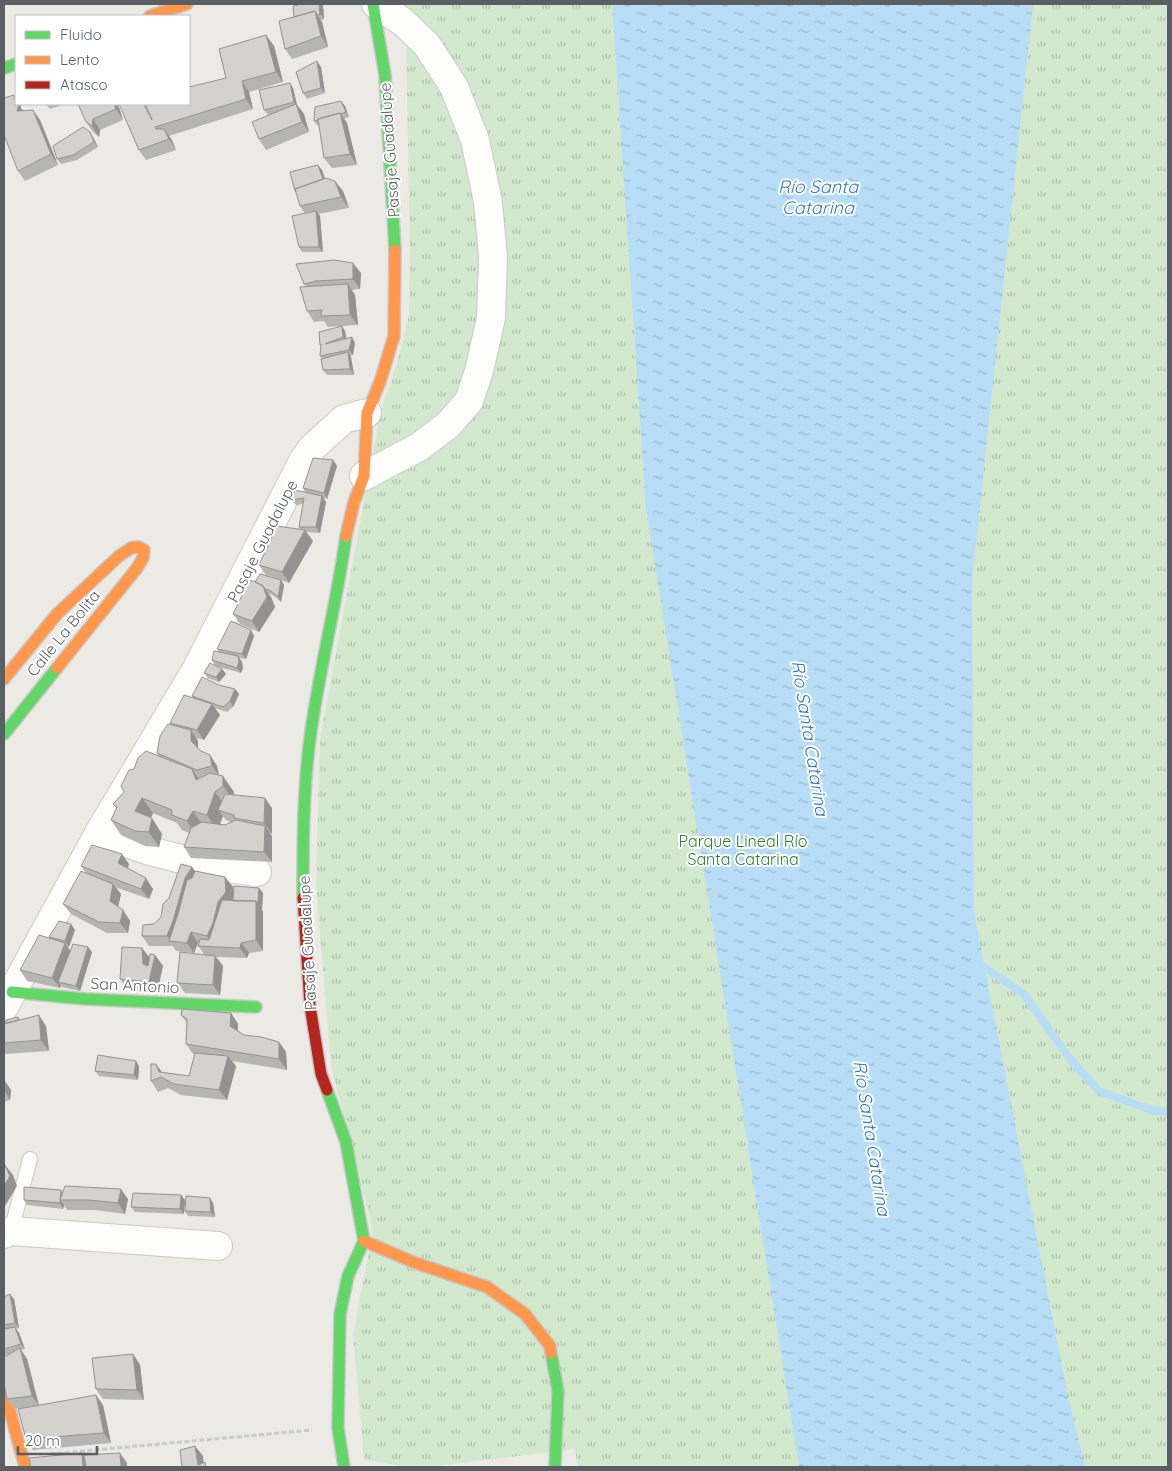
<svg xmlns="http://www.w3.org/2000/svg" width="1172" height="1471" font-family="Quicksand,sans-serif">
	<defs>
		<pattern id="park-tufts" width="24" height="20" patternUnits="userSpaceOnUse" patternTransform="scale(1.25)"><rect width="24" height="20" fill="#d2e9ce"/><path d="M3 7l-1-3M5 7V3M7 7l1-3M15 17l-1-3M17 17v-4M19 17l1-3" fill="none" stroke="#adc0ab"/></pattern>
		<pattern id="water-ripples" width="26" height="14" patternUnits="userSpaceOnUse" patternTransform="scale(1.25)"><rect width="26" height="14" fill="#b8def7"/><path d="M2 4q2-2 4 0t4 0M15 11q2-2 4 0t4 0" fill="none" stroke="#99b7cc"/></pattern>
	</defs>
	<rect width="100%" height="100%" fill="#eceae5"/>
	<path fill="url(#park-tufts)" d="M399 4H1168V1467H578L575 1449 428 1467H410L364 1460 353 1334 373 1230 331 1065 316 885 320 740 381 410 398 361 409 315 410 248 406 42Z"/>
	<path fill="url(#water-ripples)" d="M612 4H1033L972 583 974 912 1067 1392 1085 1467H799L646 509Z"/>
	<g fill="none" stroke-linecap="round" stroke-linejoin="round">
		<path stroke="#b8def7" stroke-width="8" d="M976 962 1024 994 1070 1059 1099 1091 1154 1111H1168"/>
		<g stroke="#c9c9c9" stroke-width="16">
			<path id="lane" d="M11 1231 30 1159"/>
		</g>
		<g stroke="#c9c9c9" stroke-width="30">
			<path id="street" d="M364 476 419 447 448 425 469 401 479 371 491 318 493 257 488 202 475 140 454 87 427 45 403 22 376 4
				M99 833 150 851 204 865 257 872
				M4 1007 99 833 196 670 303 461 312 448 344 419 367 413
				M4 1234 11 1231 218 1246"/>
		</g>
		<g stroke="#c7c8c7" stroke-width="14">
			<path id="fast" d="M373 4 385 75 395 250
				M4 68 16 64
				M4 734 57 668
				M303 898C303 843 303 786 311 731 320 666 337 602 346 536
				M12 992 85 999 256 1007
				M327 1090 346 1142 364 1241 348 1276 340 1314 338 1428 344 1467
				M551 1353 558 1391 555 1467"/>
		</g>
		<g stroke="#c7c8c7" stroke-width="14">
			<path id="slow" d="M150 16 187 4
				M346 536 354 502 364 476 367 413 380 382 394 336 395 250
				M4 679 57 614 119 556 131 548 138 547 144 550 143 558 137 568 57 668
				M364 1241 413 1262 487 1287 525 1314 550 1346 551 1353
				M4 1389 25 1467"/>
		</g>
		<g stroke="#c7c8c7" stroke-width="14">
			<path id="jam" d="M303 898 310 1006 321 1074 327 1090"/>
		</g>
		<path stroke="#c7cdc9" stroke-width="3" stroke-dasharray="5 2.5" stroke-linecap="butt" d="M50 1454 312 1430"/>
		<use href="#lane" stroke="#fcfcfb" stroke-width="14"/>
		<use href="#street" stroke="#fcfcfb" stroke-width="28"/>
		<use href="#fast" stroke="#63d668" stroke-width="11"/>
		<use href="#slow" stroke="#ff974d" stroke-width="11"/>
		<use href="#jam" stroke="#b3261e" stroke-width="11"/>
	</g>
	<path fill="#b5b5b2" fill-rule="evenodd" d="M301 4H323L324 19 321 20 322 22 328 47 292 59 285 49 294 17Z
		M274 46 283 82 249 92 253 109 169 136 176 150 146 160 139 150 119 104H189Z
		M321 67 325 93 307 99 303 93Z
		M293 88 297 105 304 114 309 132 266 150 259 139 272 114 268 115 264 110Z
		M16 98 21 105V108L23 111 33 110 40 120 58 165 25 181 18 171Z
		M46 104H66L50 109Z
		M118 104 123 120 100 130 99 137 93 132 86 122Z
		M345 106 349 117 344 119 347 123 357 165 332 168 324 158 319 126H318L314 121Z
		M93 137 98 147 77 160 61 164 57 159Z
		M322 170 325 179 343 191 349 208 318 214 320 216 323 252H302L299 247 305 214 300 206 297 194 295 191Z
		M296 264 361 273 360 289 352 290 355 295 358 325 342 326 345 331 346 339 355 343 353 355 350 356 351 357 354 375H327L323 370 322 359 320 356 321 347 320 345 340 326 328 327 324 321 314 322 307 311 306 287 304 284Z
		M333 460 337 466 327 499 323 498 326 502 320 533 306 532 313 541 289 583 281 580 284 585 281 602 274 596 268 593 271 597 275 607 259 632 240 624 233 614 255 582 279 579 266 575 259 565 300 530 299 527 303 504 296 505 292 500 306 493 303 488Z
		M251 630 254 636 246 659 239 658 242 662 243 668 241 673 215 666 212 660 219 653 217 649Z
		M222 669 226 674 219 682 208 678 204 673Z
		M219 685 235 689 239 694 233 707 227 712 215 708 220 715 204 740 196 738 198 741V748L201 751 210 755 217 766 219 775 234 792V795L272 808V834L270 833 272 836V862L191 858 184 847 189 833 182 830 177 823 153 813 151 818 162 834 159 847 145 846 121 835 111 820 117 809 113 804 124 792 134 769 159 756 157 753 172 725 170 723 193 698 192 696ZM223 816 226 820 231 822 225 825 220 824Z
		M129 864 128 869 153 889 149 899 115 887 121 894 118 907 123 910 130 921 128 933H107L71 914 63 904 86 873 81 866Z
		M192 867 195 871 225 877 233 887V900L259 888 263 893 262 910 263 912V951L249 953 247 958 216 957 223 966 220 995 185 993 177 983 204 954 198 946 199 943H198L194 953 176 951 173 946H149L142 936 161 917 169 898Z
		M75 930 69 947 67 946 70 951 88 947 92 952 80 991 62 987 61 985 60 988 27 981 20 970 50 938 49 937Z
		M155 955 163 966 157 993 127 989 120 979 150 958Z
		M231 1013 238 1024V1031L244 1035 279 1042 286 1052 287 1070 232 1061 236 1066 227 1100 181 1095 168 1088 158 1092 151 1081 162 1072 189 1076 195 1054H193L186 1044 187 1023 181 1015Z
		M18 1017 20 1020 46 1026 49 1051 4 1054V1024Z
		M139 1066 138 1080 99 1076 95 1071Z
		M4 1080 11 1090 10 1100 4 1102Z
		M63 1192 128 1199 125 1214 96 1210H67L64 1205 63 1209 27 1205 24 1200Z
		M181 1195 185 1200 184 1214 135 1212 131 1207Z
		M210 1198 213 1203 215 1217 188 1216 185 1211Z
		M4 1297 14 1299 19 1328 16 1329 19 1333 25 1349 21 1350 27 1359 39 1405H103L111 1443 33 1450 26 1439 19 1408 14 1409 7 1399 10 1354 4 1355Z
		M133 1354 140 1365 144 1400 103 1399 96 1389Z"/>
	<path fill="#949391" d="M319 4H323L324 19 320 14Z
		M315 11 322 22 328 47 321 36Z
		M266 35 274 46 283 82 276 72Z
		M317 61 321 67 325 93 321 88Z
		M242 81 249 92 253 109 246 99Z
		M290 83 293 88 297 105 304 114 309 132 302 122 297 107 294 102Z
		M341 101 345 106 349 117 346 112Z
		M18 104H20L21 105V108L26 114 17 111Z
		M114 104H118L123 120 116 109Z
		M33 110 40 120 58 165 51 154Z
		M340 113 347 123 357 165 350 154Z
		M93 119 100 130 99 137 92 126Z
		M164 129 172 140 176 150 169 139Z
		M90 132 93 137 98 147 94 142Z
		M318 165 322 170 328 188 324 183Z
		M335 181 343 191 349 208 341 197Z
		M316 211 320 216 323 252 319 247Z
		M353 263 361 273 360 289 353 279Z
		M348 284 355 295 358 325 350 315Z
		M342 326 345 331 347 342 343 337Z
		M352 337 355 343 353 355 349 350Z
		M348 352 351 357 354 375 350 369Z
		M333 460 337 466 327 499 324 493Z
		M322 496 326 502 320 533 316 527Z
		M305 530 313 541 289 583 282 572Z
		M281 580 284 585 281 602 278 597Z
		M263 586 271 597 275 607 259 632 252 621Z
		M251 630 254 636 246 659 242 654Z
		M238 656 242 662 243 668 241 673 237 668Z
		M222 669 226 674 219 682 216 677Z
		M235 689 239 694 233 707 230 701Z
		M212 704 220 715 204 740 197 730Z
		M191 730 198 741V751L191 741Z
		M210 755 217 766 219 776 212 766Z
		M192 769 203 785 196 780Z
		M223 776 234 792V801L223 786Z
		M215 792 226 807 218 810 223 816 217 831 207 815Z
		M142 798 153 813 146 827 135 811Z
		M265 798 272 808V834L264 823Z
		M193 811 204 827 197 837 187 821Z
		M152 818 162 834 159 847 149 832Z
		M265 826 272 836V862L264 852Z
		M122 854 129 864 125 874 118 863Z
		M192 867 199 877 171 941 167 936 185 878Z
		M225 877 233 887 234 903 215 946 207 936Z
		M146 878 153 889 149 899 141 889Z
		M113 884 121 894 117 911 110 901Z
		M259 888 263 893 262 910 263 912V951L256 940V901Z
		M123 910 130 921 128 933 120 923Z
		M71 924 75 930 69 947 65 941Z
		M191 932 198 943 194 953 187 943Z
		M65 943 72 953 58 982 61 985 60 988 52 978Z
		M241 943 249 953 247 958 240 948Z
		M88 947 92 952 80 991 76 986Z
		M142 948 150 958V974L143 964Z
		M155 955 163 966 157 993 149 982Z
		M215 956 223 966 220 995 213 985Z
		M231 1013 238 1024 237 1036 230 1026Z
		M39 1015 46 1026 49 1051 41 1040Z
		M279 1042 286 1052 287 1070 279 1059Z
		M228 1056 236 1066 227 1100 219 1090Z
		M136 1061 139 1066 138 1080 134 1075Z
		M156 1064 164 1075 159 1072Z
		M4 1080 11 1090 10 1100 4 1090Z
		M5 1165 13 1175 17 1186 5 1206 4 1204V1186Z
		M121 1189 128 1199 125 1214 118 1203Z
		M61 1190 65 1195 60 1200 64 1205 63 1209 60 1203Z
		M181 1195 185 1200 184 1214 180 1209Z
		M210 1198 213 1203 215 1217 211 1212Z
		M10 1294 14 1299 19 1328 15 1323Z
		M15 1327 19 1333 25 1349 21 1344Z
		M20 1348 27 1359 39 1406 32 1396Z
		M133 1354 140 1365 144 1400 137 1390Z
		M96 1395 103 1405 111 1443 104 1433Z
		M195 1446 203 1456 204 1467 198 1465Z
		M82 1453 89 1464V1467H83Z
		M120 1453 127 1463V1467H121Z"/>
	<path fill="#d3d2cf" stroke="#949391" d="M301 4H319L320 14 317 15 315 11 294 17 293 6Z
		M315 11 321 36 285 49 279 21Z
		M266 35 276 72 242 81 246 99 155 127 156 129H164L169 139 139 150 119 104H144L152 120 145 104H189V87L226 78 219 49Z
		M317 61 321 88 303 93 296 72Z
		M290 83 294 102 264 110 259 90Z
		M14 95V99L16 101V104H19L17 111 33 110 51 154 18 171 4 135V98Z
		M341 101 346 112 340 114V113L318 119V120L314 121 315 107Z
		M78 104H114L116 109 93 119 92 126 86 122Z
		M296 104 302 122 259 139 252 122Z
		M340 113 350 154 324 158 318 119Z
		M83 127 90 132 94 142 73 155 57 159 53 146Z
		M318 165 323 179 295 189 296 191H295L290 172Z
		M326 178 335 181 341 197 300 206 295 189Z
		M316 211 319 247H299L292 216Z
		M334 260 353 263V279L316 281 304 284 296 264Z
		M348 284 350 315 321 316 322 310 307 311 300 287Z
		M342 326 343 337 325 344 352 337 349 350 320 356 321 344 320 345 319 332Z
		M348 352 350 369 323 370 321 359Z
		M313 458 333 460 324 493 303 488Z
		M295 490 322 496 316 527H299L304 498 292 500Z
		M277 526 305 530 282 572 259 565Z
		M260 574 281 580 278 597 271 591 264 588 263 586 255 582Z
		M249 581H254L263 586 267 597 252 621 233 614Z
		M231 621 251 630 242 654 217 649Z
		M214 651 238 656 239 662 237 668 212 660Z
		M210 663 222 669 216 677 204 673Z
		M202 677 219 685 235 689 230 701 223 707 192 696Z
		M184 695 212 704 197 730 170 723Z
		M168 724 191 730V741L201 751 210 755 212 766 197 770 157 753 160 736Z
		M146 751 192 769 196 780 210 773 223 776V786L215 792 207 815 193 811 187 821 172 815V810L142 798 135 811 152 818 149 832 135 831 111 820 117 807 113 804 124 792 121 786 129 770 134 769 138 758Z
		M225 794 265 798 264 823 234 818V815L218 810Z
		M236 820 265 826 264 852 184 847 191 828 202 822 225 825Z
		M92 845 122 854 118 863 146 878 141 889 81 866Z
		M181 864 192 867 185 878 173 921 167 936H142L143 925 154 924 161 917 163 904 169 898Z
		M81 871 113 884 110 901 123 910 120 923 99 922 63 904Z
		M195 871 225 877 226 892 218 902 213 923 207 936 191 932 187 943 169 941 178 914 187 880 192 878Z
		M234 886 259 888 258 904 256 901H233Z
		M222 900 256 901V940L241 943 240 948 198 946 200 939 209 940Z
		M59 921 71 924 65 941 49 937Z
		M39 935 65 943 52 978 20 970Z
		M73 944 88 947 76 986 58 982Z
		M122 947 142 948 143 964 148 966 150 954 155 955 149 982 120 979Z
		M180 952 215 956 213 985 177 983Z
		M182 1009 231 1013 230 1026 244 1035 261 1037 279 1042V1059L186 1044 187 1019 181 1015Z
		M39 1015 41 1040 4 1043V1024Z
		M18 1017V1020L6 1023V1020Z
		M195 1053 228 1056 219 1090 174 1084 161 1077 151 1081V1064H156L159 1072 189 1076Z
		M98 1055 136 1061 134 1075 95 1071Z
		M4 1165H5L10 1176 4 1186Z
		M65 1186 121 1189 118 1203 89 1200H60Z
		M24 1187 61 1190 60 1203 24 1200Z
		M133 1193 181 1195 180 1209 131 1207Z
		M186 1196 210 1198 211 1212 185 1211Z
		M10 1294 15 1323 4 1325V1297Z
		M15 1327 21 1344 4 1349V1329Z
		M20 1348 32 1396 7 1399 4 1384V1357Z
		M133 1354 137 1390 96 1389 92 1358Z
		M96 1395 104 1433 26 1439 18 1409Z
		M195 1446 198 1465 205 1462 206 1467H182L180 1450Z
		M82 1453 83 1467H31L29 1458Z
		M120 1453 121 1467H86L84 1455Z"/>
	<g text-anchor="middle" dominant-baseline="central" stroke-width="4" stroke-linejoin="round" paint-order="stroke">
		<g font-size="16" fill="#5a5f64" stroke="#fff">
			<text transform="translate(389 150) rotate(-94)">Pasaje Guadalupe</text>
			<text transform="translate(262 541) rotate(-63)">Pasaje Guadalupe</text>
			<text transform="translate(63 633) rotate(-51)">Calle La Bolita</text>
			<text transform="translate(307 943) rotate(-93)">Pasaje Guadalupe</text>
			<text transform="translate(135 985) rotate(3)">San Antonio</text>
		</g>
		<g font-size="16" fill="#2b832c" stroke="#fff">
			<text x="743" y="841">Parque Lineal Río<tspan x="743" dy="18">Santa Catarina</tspan></text>
		</g>
		<g font-size="18" font-style="italic" fill="#347abc" stroke="#fff">
			<text x="818" y="186">Río Santa<tspan x="818" dy="21">Catarina</tspan></text>
			<text transform="translate(810 738) rotate(81)">Río Santa Catarina</text>
			<text transform="translate(872 1138) rotate(81)">Río Santa Catarina</text>
		</g>
	</g>
	<rect width="1172" height="1471" fill="none" stroke="#5a5f64" stroke-width="10"/>
	<rect x="15" y="15" width="175" height="90" fill="#ffffff" stroke="#bdbfc1"/>
	<rect x="25" y="31" width="25" height="8" fill="#63d668" stroke="#bdbfc1"/>
	<text x="60" y="40" font-size="15" fill="#5a5f64">Fluido</text>
	<rect x="25" y="56" width="25" height="8" fill="#ff974d" stroke="#bdbfc1"/>
	<text x="60" y="65" font-size="15" fill="#5a5f64">Lento</text>
	<rect x="25" y="81" width="25" height="8" fill="#b3261e" stroke="#bdbfc1"/>
	<text x="60" y="90" font-size="15" fill="#5a5f64">Atasco</text>
	<path d="M18 1446v8h79v-8" fill="none" stroke="#5a5f64" stroke-width="2.5"/>
	<text x="25" y="1446" font-size="15" fill="#5a5f64" stroke="#ffffff" stroke-width="4" paint-order="stroke">20 m</text>
</svg>
